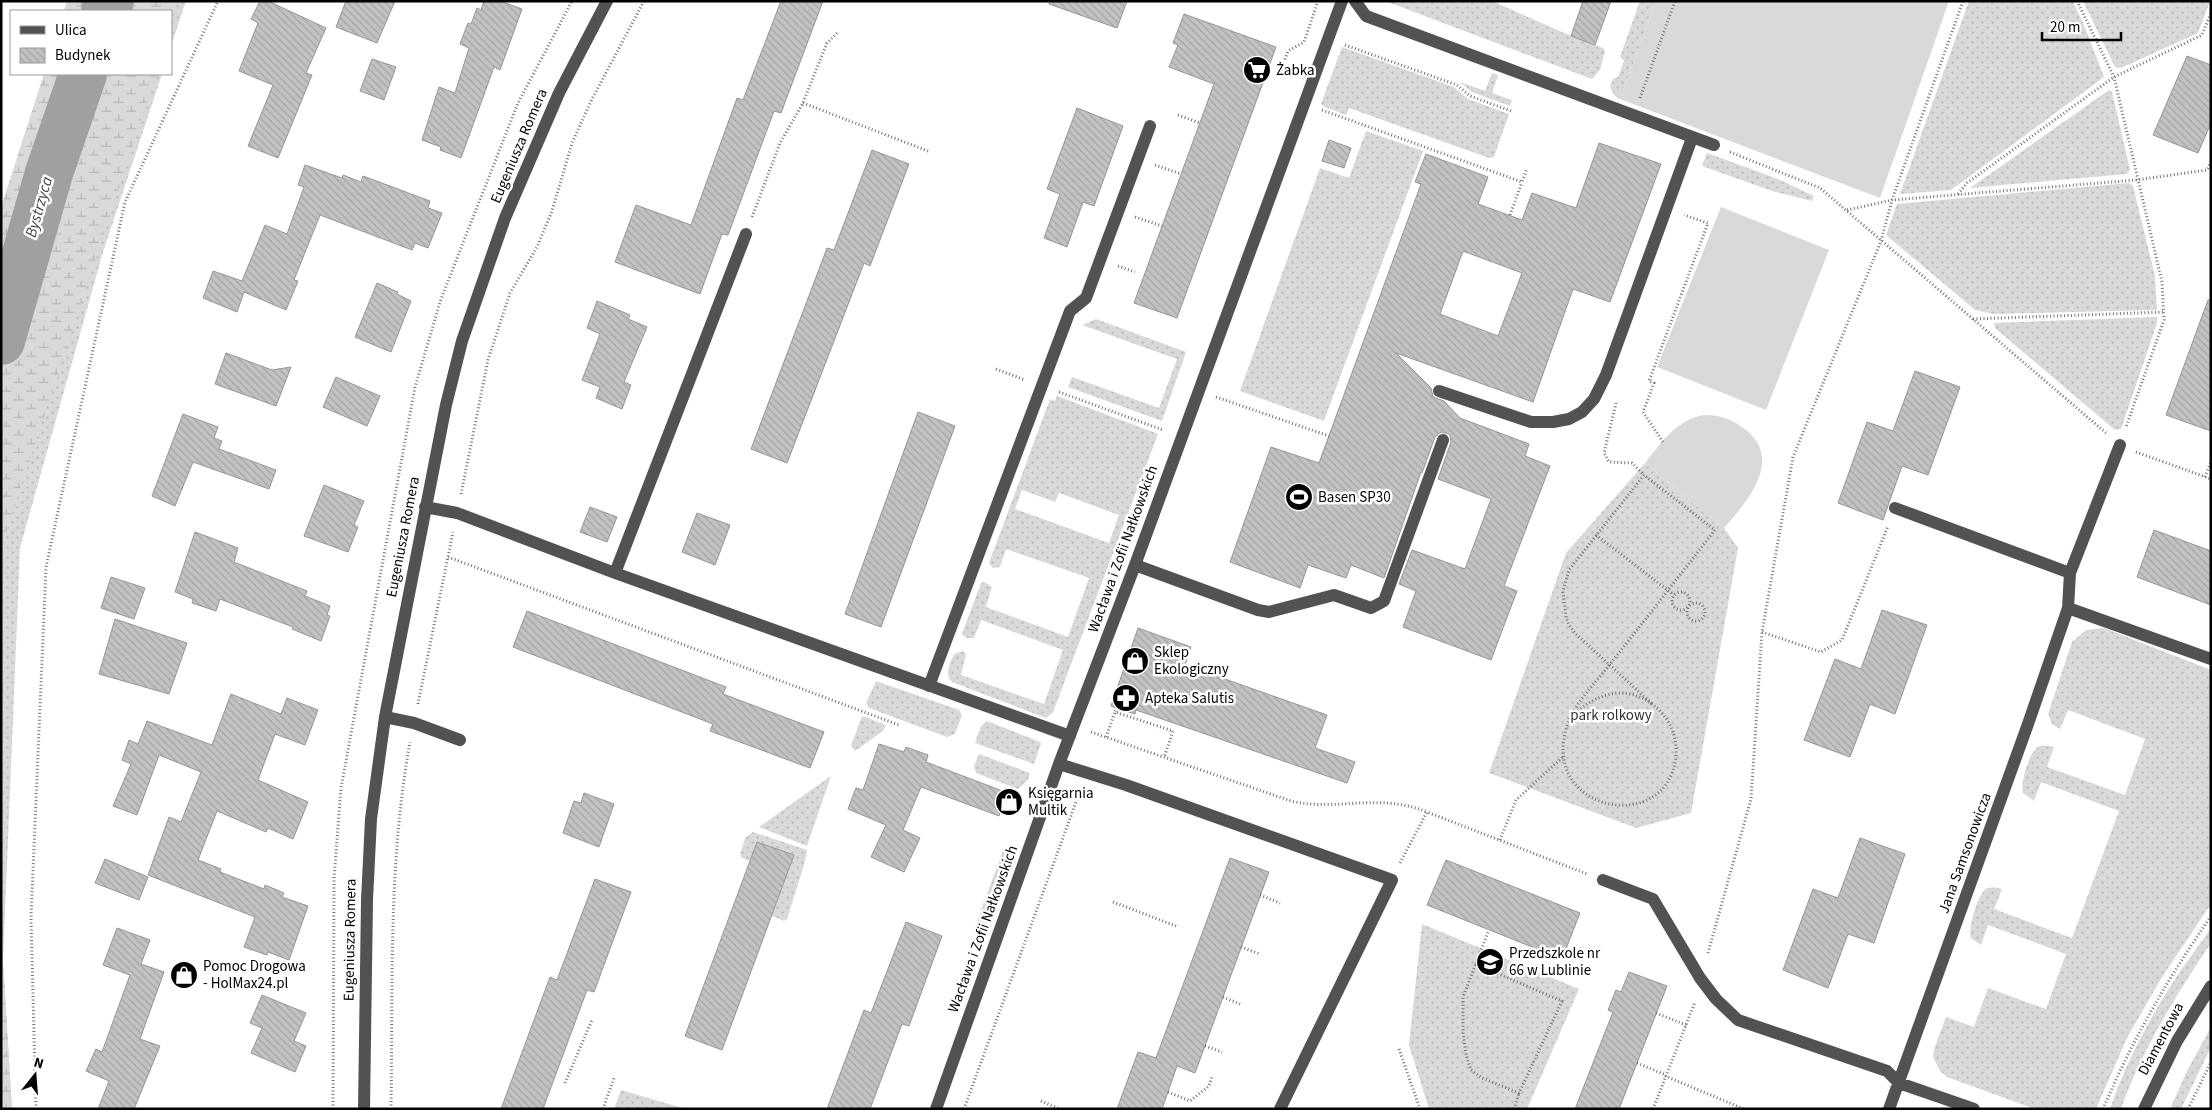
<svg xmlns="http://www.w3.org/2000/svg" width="2212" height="1110" font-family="'Source Sans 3',sans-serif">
	<defs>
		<pattern id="grass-dots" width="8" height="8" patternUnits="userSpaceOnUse" patternTransform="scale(1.25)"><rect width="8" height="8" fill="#d9d9d9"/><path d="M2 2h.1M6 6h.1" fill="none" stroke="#b8b8b8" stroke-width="1.8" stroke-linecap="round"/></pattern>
		<pattern id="wetland-marsh" width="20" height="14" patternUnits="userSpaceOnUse" patternTransform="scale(1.25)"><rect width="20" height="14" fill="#d9d9d9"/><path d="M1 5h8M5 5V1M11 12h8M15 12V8" fill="none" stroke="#b8b8b8"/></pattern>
		<pattern id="building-back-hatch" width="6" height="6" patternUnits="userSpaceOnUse" patternTransform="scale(1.25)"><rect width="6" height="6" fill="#c2c2c2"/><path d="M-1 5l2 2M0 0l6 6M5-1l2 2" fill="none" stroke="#a5a5a5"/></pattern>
	</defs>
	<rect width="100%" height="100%" fill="#fff"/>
	<path fill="url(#grass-dots)" fill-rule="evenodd" d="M67 1H186L171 46V11H64Z
		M1385 1H1492L1571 36 1603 48 1605 51 1600 70 1592 79Z
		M1640 1H1656L1620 99 1614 95 1610 87 1613 79 1618 77 1624 61 1620 57Z
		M1969 1H2073L2086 30 2104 77 1951 190 1900 194Z
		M2083 1H2210L2198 33 2121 68 2115 67Z
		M1342 47 1454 87 1468 99 1509 114 1494 157 1489 158 1349 108 1346 115 1323 106 1321 104Z
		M1492 73 1498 75 1492 93 1512 100 1510 106 1472 92 1460 82 1485 91Z
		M44 74H162L103 252 20 548 3 962 12 1109H1V208Z
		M2109 90 2112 92 2130 170 2127 174 1970 188Z
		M1366 131 1423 151 1324 421 1240 391 1320 168 1349 178Z
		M1707 153 1778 179 1814 196 1812 201 1772 191 1702 166Z
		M2129 183 2133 186 2155 276 2157 310 1994 314 1975 310 1886 235 1897 204Z
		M2157 317V323L2121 429 2115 430 1995 328 1994 323Z
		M1096 319 1186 352 1162 421 1068 387 1072 377 1159 408 1177 359 1082 325Z
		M1057 396 1158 434 1053 712 1046 718 952 682C944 674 950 664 954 654L963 651 966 654 961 675 1044 704 1063 650 981 620 974 638H967L962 634 981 583 984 582 992 587 986 607 1068 637 1089 578 1006 549 1000 567 993 568 989 563 1050 399 1055 401ZM1022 490 1055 502 1059 493 1119 515 1109 543 1015 509Z
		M1645 463 1724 528 1738 548 1691 813 1636 828 1489 773 1566 553Z
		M2104 628 2211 670V904L2162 977 2127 1038 2096 1109H2035L1947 1077 1940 1071 1933 1057 1934 1049 1946 1017 1974 1027 1988 988 2046 1009 2066 954 1988 925 1981 945 1971 938C1968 929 1977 895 1986 889 1990 887 1997 887 2002 889L1994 909 2072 938 2119 811 2041 782 2034 801 2023 793C2020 784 2029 752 2038 747 2043 744 2048 746 2054 747L2047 767 2125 795 2145 739 2068 710 2060 729 2052 724 2048 714 2072 642 2086 630Z
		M876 681 959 710 962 715 955 734 947 737 869 708 866 703Z
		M862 716 886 725 883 731 855 751 851 746Z
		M987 721 1040 742 1041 744 1034 764 975 743 981 726Z
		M979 754 1030 773 1028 780 1018 789 976 773 974 766Z
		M831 776 807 846 759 827Z
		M753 832 807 850 804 865 787 919 784 921 772 916 794 855 757 842 750 861 742 858 740 855 745 838Z
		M1004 848 1011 850 982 935 973 932Z
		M1422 924 1579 989 1527 1109H1429L1409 1045Z
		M2211 928V943C2176 995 2142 1050 2121 1109H2110C2125 1065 2148 1021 2173 982 2185 963 2199 946 2211 928Z
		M2211 1027V1047L2181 1109H2170L2187 1071Z
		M621 1090 686 1109H614Z"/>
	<path fill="url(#wetland-marsh)" d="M67 1H180L171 27V11H64Z
		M44 74H156L3 542V962L12 1109H1V208Z"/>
	<path fill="#d9d9d9" d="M1656 1H1949L1880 198 1620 99Z
		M1721 207 1829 250 1766 410 1657 367Z
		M1704 415C1721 415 1732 419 1746 430 1784 460 1746 503 1724 528L1645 463C1661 443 1677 419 1704 415Z"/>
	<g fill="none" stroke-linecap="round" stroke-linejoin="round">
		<path stroke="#a0a0a0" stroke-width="48" d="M105 11 110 1
			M1 341 49 173 83 74"/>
	</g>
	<path fill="url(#building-back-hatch)" stroke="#969696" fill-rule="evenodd" d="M260 1H268L326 28 306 73 312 75 278 158 248 146 273 85 239 71 258 23 251 19Z
		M346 1H395L377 43 336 27Z
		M484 1H500L522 9 500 70 494 67 461 158 440 150 441 147 422 140 439 87 455 93 469 48 460 44 468 23 471 24 477 8 481 10Z
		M781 1H823L781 113 774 111 728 235 722 234 700 294 615 262 636 205 691 225 737 98 743 100Z
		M1050 1H1127L1117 28 1049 4Z
		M1583 1H1611L1595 45 1571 36Z
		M1184 14 1276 47 1177 318 1134 303 1214 84 1169 67 1178 45 1173 43Z
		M2187 56 2211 65V123L2198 153 2153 135Z
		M372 59 396 67 384 100 360 91Z
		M1077 108 1123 126 1094 206 1083 202 1067 247 1044 238 1060 194 1047 189Z
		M1329 140 1351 148 1344 168 1322 161Z
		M1599 143 1661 164 1610 302 1573 289 1533 402 1396 353 1431 388 1433 397 1444 401 1460 418 1529 444 1525 456 1550 466 1504 586 1517 591 1491 660 1403 627 1416 591 1399 584 1412 550 1465 569 1491 499 1438 479 1451 442 1450 435 1446 433 1441 432 1435 437 1422 473 1421 472 1384 578 1351 565 1346 578 1308 565 1300 588 1230 562 1271 447 1319 463 1421 184 1415 182 1426 154 1488 177 1478 204 1522 220 1532 193 1576 208ZM1463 251 1522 273 1498 336 1440 314Z
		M872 150 909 164 870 266 864 263 787 463 751 449 827 248 834 250Z
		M305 165 342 178 343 175 361 182 363 176 430 201 428 208 442 213 428 248 415 243 412 250 320 215 294 280 298 281 286 310 244 292 237 312 203 298 213 271 242 281 265 225 287 234 304 187 298 185Z
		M377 283 398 292 397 294 411 301 391 352 355 337Z
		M2208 300H2211V431L2166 415Z
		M597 301 630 315 628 319 647 327 624 382 631 385 622 409 596 398 600 387 582 380 600 334 587 328Z
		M226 353 272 370 291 367 276 406 215 384Z
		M1915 371 1960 387 1928 475 1902 466 1883 520 1838 503 1867 422 1893 431Z
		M336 377 380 396 367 426 323 407Z
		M918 412 955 426 881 627 845 614Z
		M183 414 218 427 214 438 222 441 219 449 276 470 269 489 193 462 175 506 152 496Z
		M324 485 364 501 354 525 358 527 348 552 304 536Z
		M590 507 617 517 607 542 580 532Z
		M697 513 730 525 715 565 682 552Z
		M2154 530 2211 551V605L2137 577Z
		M195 532 238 548 234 562 307 591 305 596 330 606 327 615 330 616 321 641 292 629 293 627 220 599 216 611 192 603 193 599 175 592Z
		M111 577 145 588 134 619 101 608Z
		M1882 610 1927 625 1895 714 1870 704 1850 757 1804 740 1835 659 1861 669Z
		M527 611 726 687 723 694 824 732 810 768 710 731 713 724 513 647Z
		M115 619 187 643 169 694 99 674Z
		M1138 628 1191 647 1185 665 1327 715 1315 748 1355 762 1347 783 1136 710 1135 714 1111 706Z
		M231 694 281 714 287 698 318 710 305 745 275 734 258 780 308 802 293 839 268 828 266 832 217 811 198 860 221 869 220 872 264 889 265 885 284 893 282 897 308 906 289 960 268 952 267 955 244 947 255 917 148 875 169 817 181 822 201 772 159 755 137 815 113 806 131 764 122 760 129 740 138 744 147 721 212 745Z
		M879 744 904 752 906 747 928 755 926 762 1008 793 999 816 921 787 903 830 920 838 904 872 871 857 886 825 848 809 856 788 863 790Z
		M584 793 614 804 599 847 563 833 574 801 581 803Z
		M1860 838 1905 854 1874 943 1848 934 1828 988 1783 970 1813 889 1838 898Z
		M757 842 794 855 722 1050 685 1036Z
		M1230 858 1269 872 1195 1073 1177 1066 1162 1109H1117L1138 1052 1156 1058Z
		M105 859 148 877 139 900 95 883Z
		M1446 860 1580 913 1562 959 1427 905Z
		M595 879 631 892 594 992 587 990 543 1109H501L550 977 557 980Z
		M906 922 942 936 909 1026 902 1024 870 1109H827L864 1010 871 1013Z
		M117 928 150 940 141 964 164 972 140 1039 160 1046 134 1109H98L109 1081 86 1071 96 1049 102 1052 130 975 103 965Z
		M1629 972 1667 986 1637 1063 1619 1109H1575L1613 1012 1608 1010 1616 990 1621 992Z
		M262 995 306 1013 294 1041 306 1046 295 1072 251 1053 262 1028 250 1023Z"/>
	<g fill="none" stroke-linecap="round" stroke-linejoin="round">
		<path stroke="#747474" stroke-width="3" stroke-dasharray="1 2.5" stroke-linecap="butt" d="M2077 1 2114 77 2162 282 2164 320 2126 427
			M1345 45 1457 85 1470 96 1511 111
			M1279 76 1288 51 1304 42 1318 1
			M1640 98 1675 1
			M803 103 928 151
			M1322 110 1522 182 1527 169
			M1178 115 1200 123
			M1730 152 1820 188 2106 433
			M1155 165 1181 174
			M1958 194 1967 183 2114 77 2202 35 2211 13
			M1847 210 1892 200 2136 180 2207 170 2211 162
			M1510 215 1522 182
			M752 217 780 143 803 103 827 43 838 32
			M1135 217 1162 226
			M1118 266 1135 272
			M1973 319 2164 312
			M996 369 1025 380
			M1059 392 1163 430
			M1216 397 1329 436
			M1616 403 1604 453 1609 462 1632 463 1644 475
			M1663 442 1643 412 1654 383 1649 381 1708 223 1684 215
			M2136 452 2211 479
			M2205 477 2211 462
			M461 494 488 360 510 293 537 247 552 211 572 143 592 99 644 1
			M1596 535 1674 595
			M448 557 899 725
			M1672 601a9 9 0 1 1 18 0a9 9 0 1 1-18 0Z
			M1687 612a9 9 0 1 1 18 0a9 9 0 1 1-18 0Z
			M1762 632 1821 652 1842 640 1888 526
			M418 704 453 532
			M1116 707 1115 712 1173 731 1164 758
			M1570 718C1597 691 1631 682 1660 711 1672 724 1677 738 1676 756 1668 837 1539 812 1567 726 1574 703 1596 683 1610 664 1645 620 1680 575 1715 530L1644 475 1569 570 1563 591 1566 617 1569 625 1575 633 1652 704
			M1091 732 1291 801C1338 812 1378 792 1427 812
			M1106 737 1115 712
			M1500 840 1516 800 1564 756
			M1400 863 1427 812 1587 874
			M1260 895 1280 903
			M1113 902 1176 926
			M1241 947 1260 954
			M1708 953 1751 799 1762 632 1793 457 1881 241 1892 200 1963 1
			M1475 964 1562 1001 1519 1093 1482 1078 1471 1070 1466 1055 1463 1033V997L1489 930
			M1223 997 1240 1004
			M1656 1013 1686 1025
			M1205 1046 1222 1052
			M1399 1049 1420 1109
			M1637 1063 1666 1075
			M1665 1076 1744 1109
			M565 1083 592 1020
			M1168 1092 1190 1101 1209 1086 1212 1077
			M1041 1101 1060 1109
			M36 1109 31 918 46 567 125 202 218 1
			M333 1109 334 879 341 788 415 387 441 299 518 103 572 1
			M391 1109C393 987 388 863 410 742
			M603 1109 614 1078
			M964 1109 1080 791
			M1514 1109 1519 1093
			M1653 1109 1695 1002
			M2103 1109C2132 1040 2169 977 2211 916
			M2188 1109 2211 1062"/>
		<path stroke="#525252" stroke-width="12" d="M1355 1 1366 16 1714 145
			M1439 391 1531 422H1553L1569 419 1582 412 1594 399 1606 375 1692 138
			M425 507 457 513 615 573 1070 736
			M1895 508 2070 573
			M1135 565 1258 610 1269 612 1334 595 1371 608 1384 601 1443 440
			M615 573 746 234
			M2068 608 2211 659
			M929 686 1070 311 1086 298 1150 126
			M385 717 414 723 460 740
			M1059 764 1126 785 1392 880 1280 1109
			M1603 880 1653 899 1700 978 1716 999 1738 1020 1887 1071 1899 1083 1974 1109
			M364 1109 367 900 371 819 385 717 446 405 462 341 505 218 559 93 607 1
			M936 1109 1059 764 1135 565 1342 1
			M1889 1109 2028 724 2068 608 2070 573 2120 445
			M2144 1109 2177 1041 2211 986"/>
	</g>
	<defs>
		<g id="supermarket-disc" transform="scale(1.4375)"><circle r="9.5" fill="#000" stroke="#fff"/><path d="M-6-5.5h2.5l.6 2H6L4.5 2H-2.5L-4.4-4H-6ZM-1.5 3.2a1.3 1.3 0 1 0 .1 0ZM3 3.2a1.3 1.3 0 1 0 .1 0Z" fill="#fff"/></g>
		<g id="stadium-disc" transform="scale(1.4375)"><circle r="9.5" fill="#000" stroke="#fff"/><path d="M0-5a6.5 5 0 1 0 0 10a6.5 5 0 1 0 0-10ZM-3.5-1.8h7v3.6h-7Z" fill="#fff"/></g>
		<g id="shop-disc" transform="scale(1.4375)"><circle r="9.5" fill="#000" stroke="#fff"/><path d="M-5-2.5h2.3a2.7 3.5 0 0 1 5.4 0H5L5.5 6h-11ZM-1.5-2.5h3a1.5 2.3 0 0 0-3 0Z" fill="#fff"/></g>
		<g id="pharmacy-disc" transform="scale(1.4375)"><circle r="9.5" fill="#000" stroke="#fff"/><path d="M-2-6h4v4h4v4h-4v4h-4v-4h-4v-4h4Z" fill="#fff"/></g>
		<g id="school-disc" transform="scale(1.4375)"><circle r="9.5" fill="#000" stroke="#fff"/><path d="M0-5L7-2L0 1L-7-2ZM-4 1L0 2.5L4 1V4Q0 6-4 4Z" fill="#fff"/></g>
	</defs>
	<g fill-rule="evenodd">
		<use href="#supermarket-disc" x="1257" y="70"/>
		<use href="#stadium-disc" x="1299" y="497"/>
		<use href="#shop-disc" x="1135" y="661"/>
		<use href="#pharmacy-disc" x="1126" y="698"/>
		<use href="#shop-disc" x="1009" y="802"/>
		<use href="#school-disc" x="1490" y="962"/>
		<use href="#shop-disc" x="184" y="975"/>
	</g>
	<g text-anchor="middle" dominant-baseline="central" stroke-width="5" stroke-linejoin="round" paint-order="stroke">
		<g font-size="15" fill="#000" stroke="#fff" text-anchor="start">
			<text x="1276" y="70">Żabka</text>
			<text x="1318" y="497">Basen SP30</text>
			<text x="1154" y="652">Sklep<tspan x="1154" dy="17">Ekologiczny</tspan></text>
			<text x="1145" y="698">Apteka Salutis</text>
			<text x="1028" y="793">Księgarnia<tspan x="1028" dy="17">Multik</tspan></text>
			<text x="1509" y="953">Przedszkole nr<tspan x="1509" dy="17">66 w Lublinie</tspan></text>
			<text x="203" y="966">Pomoc Drogowa<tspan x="203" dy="17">- HolMax24.pl</tspan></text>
		</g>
		<g font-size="15" fill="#000" stroke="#fff">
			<text transform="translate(519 146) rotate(-67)">Eugeniusza Romera</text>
			<text transform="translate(403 537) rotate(-79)">Eugeniusza Romera</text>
			<text transform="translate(1123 549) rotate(-70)">Wacława i Zofii Nałkowskich</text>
			<text transform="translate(1965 853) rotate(-70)">Jana Samsonowicza</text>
			<text transform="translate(983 929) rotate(-70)">Wacława i Zofii Nałkowskich</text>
			<text transform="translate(350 940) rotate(-89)">Eugeniusza Romera</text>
			<text transform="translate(2161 1039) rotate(-62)">Diamentowa</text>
		</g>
		<g font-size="15" fill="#303030" stroke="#fff">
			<text x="1611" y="715">park rolkowy</text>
		</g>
		<g font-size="16" font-style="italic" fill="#414141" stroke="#fff">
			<text transform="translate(39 207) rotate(-74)">Bystrzyca</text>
		</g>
	</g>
	<rect width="2212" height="1110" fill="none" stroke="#000000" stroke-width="5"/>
	<rect x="10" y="10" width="162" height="65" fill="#ffffff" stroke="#999999"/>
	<rect x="20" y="26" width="25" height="8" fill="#525252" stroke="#999999"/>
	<text x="55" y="35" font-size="15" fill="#000000">Ulica</text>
	<rect x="20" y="48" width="25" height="15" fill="url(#building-back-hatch)" stroke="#999999"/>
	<text x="55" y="60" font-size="15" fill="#000000">Budynek</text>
	<g transform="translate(35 1075) rotate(17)" stroke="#ffffff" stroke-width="4" paint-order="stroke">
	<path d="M0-4L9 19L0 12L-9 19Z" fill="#000000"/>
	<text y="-8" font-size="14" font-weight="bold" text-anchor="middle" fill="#000000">N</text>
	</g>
	<path d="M2042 32v8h79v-8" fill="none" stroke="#000000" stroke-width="2.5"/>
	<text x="2050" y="32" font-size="15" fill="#000000" stroke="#ffffff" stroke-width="4" paint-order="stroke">20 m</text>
</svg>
